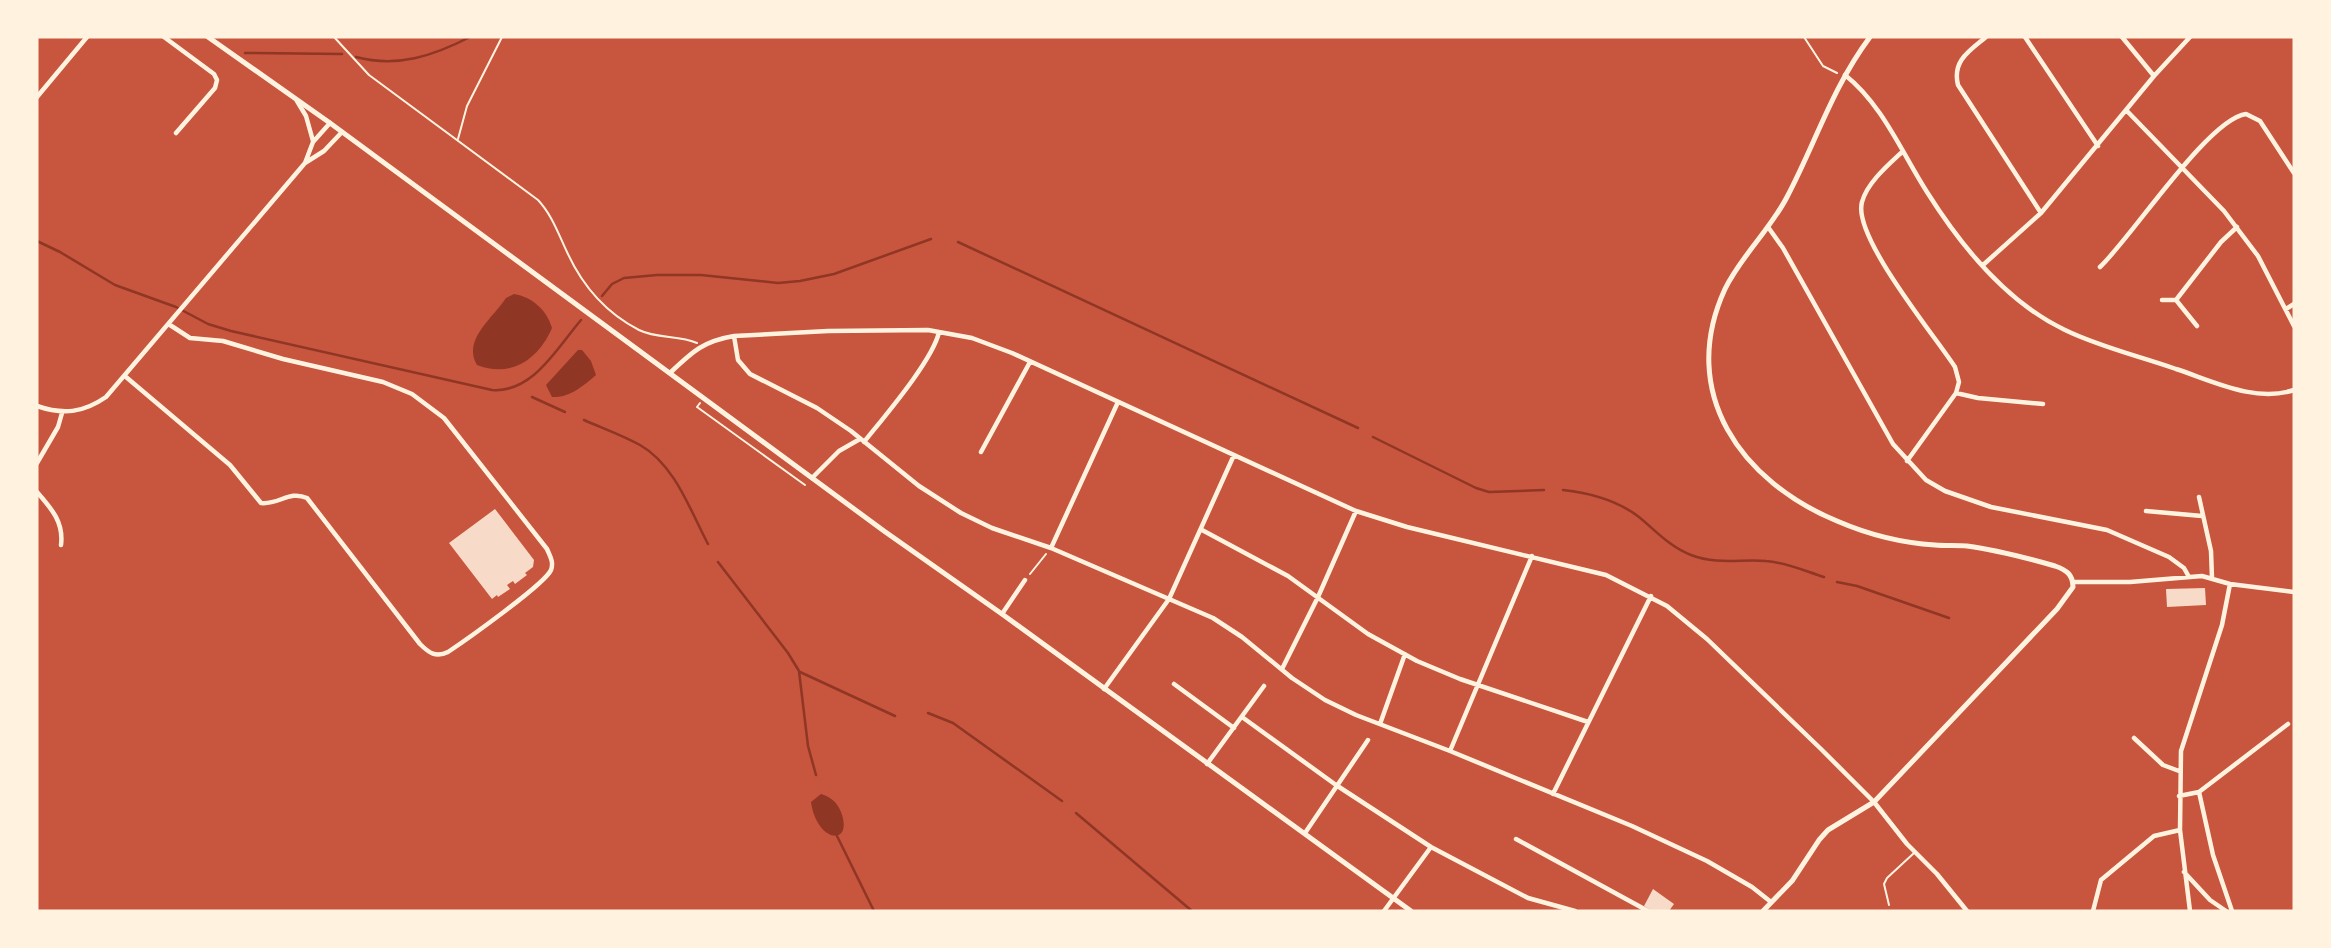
<svg xmlns="http://www.w3.org/2000/svg" width="2331" height="948" font-family="Inter,sans-serif">
	<rect width="100%" height="100%" fill="#c8553d"/>
	<path fill="#8f3625" d="M514 294C532 297 547 310 552 328 538 360 511 378 477 365 462 340 493 318 506 298Z
		M578 350H582L591 361 596 375C583 386 570 398 552 397L546 385Z
		M821 794C831 797 837 802 841 812 854 846 817 844 811 802Z"/>
	<g fill="none" stroke-linecap="round" stroke-linejoin="round">
		<path stroke="#8f3625" stroke-width="2.5" d="M245 53 342 54
			M356 57C397 68 433 56 470 37
			M37 241 60 252 115 285 176 307 208 324 231 331 492 390C533 393 557 348 581 320
			M958 242 1358 428
			M602 296 612 284 624 278 657 275H701L778 283 800 281 834 274 931 239
			M532 397 565 412
			M584 420C602 428 622 435 640 445 675 465 690 510 708 544
			M1373 437 1476 488 1489 492 1544 490
			M1563 490C1590 493 1617 500 1639 517 1656 531 1670 547 1691 555 1717 565 1740 559 1766 561 1785 562 1805 571 1824 577
			M718 562 788 653 799 671 808 746 816 775
			M1837 582 1857 586 1949 618
			M800 672 895 716
			M928 713 953 723 1062 801
			M1076 813 1192 911
			M837 836 874 911"/>
	</g>
	<path fill="#f7dbc8" d="M495 509 534 560 533 567 525 573 527 575 515 584 513 581 507 585 510 589 498 597 497 595 492 599 449 543Z
		M2205 588 2206 605 2167 607 2166 589Z
		M1653 889 1674 904 1669 911H1652L1644 906Z"/>
	<g fill="none" stroke-linecap="round" stroke-linejoin="round">
		<path stroke="#fff3e0" stroke-width="2" d="M334 37 369 75 538 200C552 215 558 233 567 252 582 285 606 313 639 330 657 339 679 335 697 343
			M1804 37 1823 66 1837 73
			M458 139 467 106 502 37
			M700 403 697 407 805 485
			M1030 574 1046 554"/>
		<path stroke="#fff3e0" stroke-width="2" d="M1889 905 1884 884 1887 878 1914 853"/>
		<path stroke="#fff3e0" stroke-width="4.5" d="M164 37 214 74 217 80 215 88 176 133
			M1986 37C1969 51 1952 61 1958 85L2041 213
			M2025 37 2098 146
			M2122 37 2154 76
			M1845 75C1882 104 1902 153 1927 192 1961 246 2008 303 2065 330 2100 347 2139 356 2176 369 2213 381 2255 403 2294 390
			M37 97 87 37
			M297 101 306 116 313 141
			M2127 111 2224 211 2258 256 2294 326
			M1902 152C1888 165 1867 183 1862 202 1852 236 1935 336 1955 367L1959 382 1956 393 1907 461
			M305 163 313 142 330 123
			M1768 227 1783 248 1893 444 1926 480 1945 491 1991 507 2107 530 2169 557 2184 568 2189 577
			M1983 265 2041 213 2154 76 2190 37
			M2100 267C2132 237 2208 119 2246 114L2260 121 2294 173
			M2162 300H2176
			M2176 300 2221 242 2237 227
			M2176 300 2197 326
			M2286 309 2294 304
			M734 336 738 360 750 374 817 408 851 431 919 486 961 513 992 528 1051 548 1213 618 1242 637 1292 678 1325 700 1356 715 1450 751 1632 826 1707 861 1752 887 1771 902
			M671 372C693 351 704 341 734 336L828 331 928 330 972 338 1012 353 1356 511 1407 527 1606 575 1667 606 1707 639 1821 749 1874 802 1907 844 1937 874 1967 911
			M126 377 230 465 261 503C279 505 289 490 307 498L420 644C429 653 436 658 448 652 466 640 545 584 551 570 554 562 550 556 547 549L444 418 412 394 383 382 283 359 223 341 190 338 170 325
			M1956 393 1978 398 2043 404
			M37 406C63 415 83 413 106 397L305 163 324 151 342 132
			M864 442C884 417 933 360 939 332
			M981 452 1030 362
			M37 463 58 427 62 413
			M812 478 839 451 860 439
			M37 492C51 508 64 522 61 545
			M2199 497 2211 551 2212 578
			M2146 511 2202 516
			M1202 530 1288 576 1368 634 1417 661 1460 679 1588 722
			M1051 548 1118 402
			M2073 582H2130L2202 576 2230 584 2294 592
			M1002 614 1025 580
			M1282 669 1318 597 1356 511
			M1174 684 1234 728
			M1104 689 1169 599 1234 455
			M1242 717 1336 785 1431 847 1528 898 1575 911
			M1380 724 1405 654
			M2134 738 2163 765 2179 771
			M1450 751 1532 556
			M1207 764 1264 686
			M2199 792 2213 855 2232 911
			M1553 794 1651 596
			M2179 796 2199 792 2288 724
			M1305 833 1368 740
			M1516 839 1648 911
			M2184 872 2210 900 2226 911
			M1384 911 1431 847
			M2093 911 2101 880 2154 836 2180 830
			M2190 911 2180 830 2181 751 2222 625 2230 584"/>
		<path stroke="#fff3e0" stroke-width="5" d="M1763 911 1792 881 1819 840 1828 830 1874 802 2057 609 2073 587C2073 574 2066 570 2055 566 2027 558 1997 550 1967 546 1957 545 1946 546 1935 545 1903 543 1867 534 1837 521 1742 482 1677 393 1725 289 1741 256 1770 230 1787 197 1816 142 1832 88 1870 37"/>
		<path stroke="#fff3e0" stroke-width="5" d="M208 37 330 123 884 531 1002 614 1411 911"/>
	</g>
	<rect width="2331" height="948" fill="none" stroke="#fff3e0" stroke-width="77"/>
</svg>
